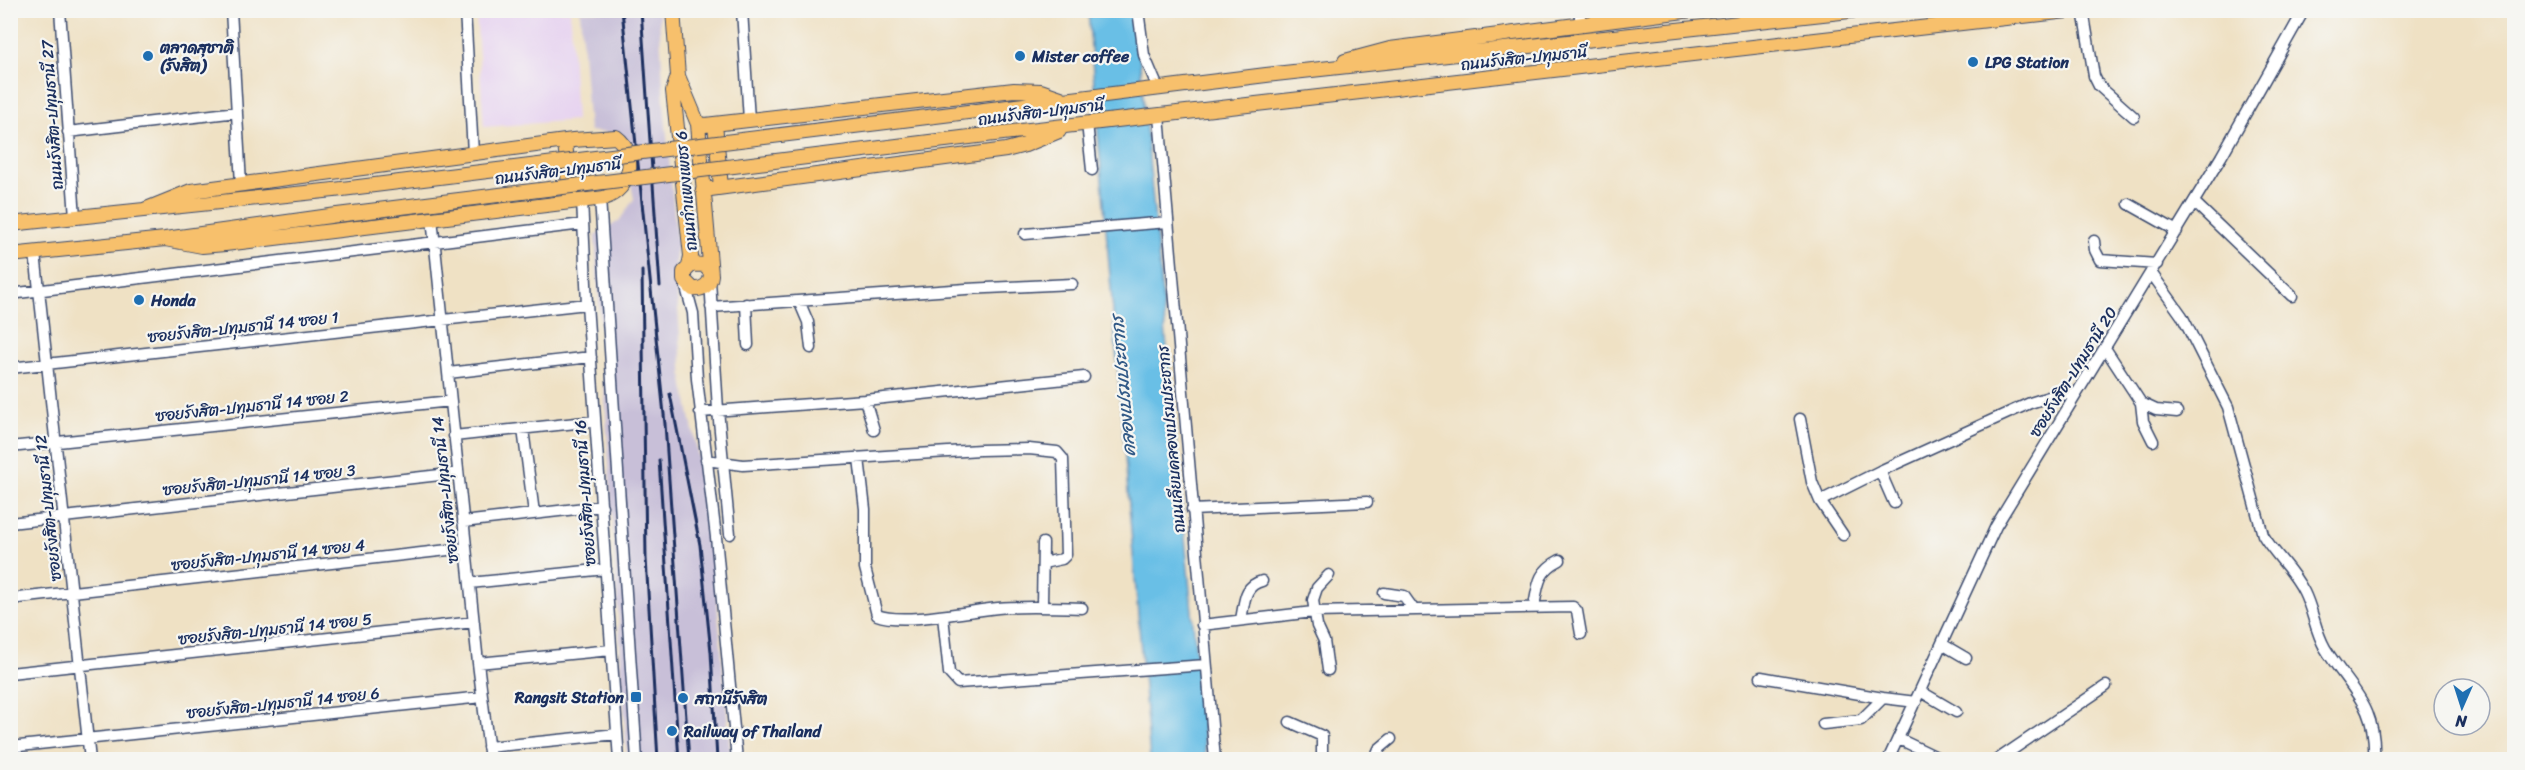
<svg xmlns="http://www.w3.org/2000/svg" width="2525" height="770" font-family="Sriracha,'Playpen Sans Thai',sans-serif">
	<rect width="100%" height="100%" fill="#f6f6f2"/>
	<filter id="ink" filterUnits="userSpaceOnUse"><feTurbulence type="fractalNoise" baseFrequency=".0167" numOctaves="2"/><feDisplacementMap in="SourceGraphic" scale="12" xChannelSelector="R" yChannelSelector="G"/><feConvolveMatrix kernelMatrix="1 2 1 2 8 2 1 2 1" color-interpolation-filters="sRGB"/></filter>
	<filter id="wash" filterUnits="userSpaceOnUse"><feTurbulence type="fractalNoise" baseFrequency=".008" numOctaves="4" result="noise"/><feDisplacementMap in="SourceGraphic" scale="24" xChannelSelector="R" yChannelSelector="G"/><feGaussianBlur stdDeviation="1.35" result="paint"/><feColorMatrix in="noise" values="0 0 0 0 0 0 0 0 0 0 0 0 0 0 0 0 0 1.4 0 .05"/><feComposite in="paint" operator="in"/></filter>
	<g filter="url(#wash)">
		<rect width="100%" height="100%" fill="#efe1c4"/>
		<path fill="#e6d2f0" d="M476 11H570L576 120 484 127Z"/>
		<path fill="#c8bfd8" d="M580 11H659L664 105 677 244 675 264 683 381 704 485 715 578 731 759H627L595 236 619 221 634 199 621 134 589 131Z"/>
		<path fill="#69bfe6" stroke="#4277a2" stroke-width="1.5" d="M1088 11H1135L1206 759H1150Z"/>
	</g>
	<g filter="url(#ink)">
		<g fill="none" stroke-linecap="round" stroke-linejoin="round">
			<g stroke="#3b4a6d" stroke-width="13">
				<path id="minor" d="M60 10 75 217
					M231 10 241 184
					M465 10 473 153
					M742 10 749 120
					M1138 10 1144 55 1158 88
					M1579 10 1581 24
					M2083 10 2094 76 2099 86 2134 117
					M1159 116 1215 760
					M1087 123 1092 170
					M68 132 237 112
					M600 198 637 760
					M582 200 587 304 619 760
					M2194 202 2292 296
					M2129 204 2177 231
					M432 218 478 663 490 760
					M1025 234 1168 222
					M2094 241 2095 250 2100 260 2157 264
					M35 253 90 760
					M2152 274 2182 316 2228 407 2263 535C2275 555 2294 571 2304 592 2313 610 2315 631 2325 648 2351 691 2377 703 2374 760
					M684 280 693 313 697 379 716 537 737 760
					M710 280 718 410 730 534
					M10 294 583 224
					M799 301 808 322 811 348
					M746 304 748 345
					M711 307 966 289 1072 284
					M2105 348 2141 403 2156 410 2177 412
					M10 368 587 304
					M448 373 591 357
					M865 400 874 430
					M2141 403 2143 421 2153 441
					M700 412 865 400 1084 377
					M1800 419 1812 482 1820 501
					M523 429 534 513
					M454 436 595 421
					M10 447 451 401
					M859 458 865 509V568L877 615C903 625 968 611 998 608 1026 606 1054 607 1082 608
					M706 460 743 465 980 450 1029 449 1057 452 1063 459 1066 555 1062 559 1043 563
					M1880 471 1894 503
					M1192 510 1367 502
					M463 522 602 506
					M10 523 458 473
					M1843 535 1820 501 1880 471 2030 403 2052 396 2077 393
					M470 583 606 569
					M1384 593 1404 596 1414 610
					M10 599 466 548
					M1042 606 1043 543
					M1534 607C1538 584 1538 571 1560 560
					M943 616 949 673 958 683 1206 665
					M1241 619C1245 602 1243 586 1262 581
					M1202 625 1313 612 1573 607 1577 611 1581 634
					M1942 644 1966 658
					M478 663 611 650
					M1328 670 1324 641 1317 626 1313 600 1317 588 1329 575
					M10 673 474 622
					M1761 677 1883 698
					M1920 691 1956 712
					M1290 722 1322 736V760
					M1823 724 1861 720 1883 698 1916 702
					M1899 739 1943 760
					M10 747 482 697
					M488 747 617 734
					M1374 760 1379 749 1391 739
					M1888 760 1996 526 2221 157 2304 10
					M1997 760 2106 686"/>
			</g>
			<g stroke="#3b4a6d" stroke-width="16">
				<path id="major" d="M673 10 678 76 698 124 711 275C710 285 703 290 693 289L684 280V272L692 264 704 265 710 271
					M1345 61 1390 49 1692 10
					M678 76 673 91 691 256 689 266
					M984 110 1266 75 1859 10
					M698 124 705 125 1014 90 1041 91 1061 98
					M715 124 721 187
					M986 135 2076 10
					M565 141 570 196
					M703 190 1006 150 1025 145 1059 131
					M144 210 191 191 573 140 616 137C639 154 631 189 604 198L225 244 202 246 165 239
					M10 224 334 190
					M10 255 165 239 337 215"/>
			</g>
			<use href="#minor" stroke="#fff" stroke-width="10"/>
			<use href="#major" stroke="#f7c06c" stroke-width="14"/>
			<path stroke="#1b2f5e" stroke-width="3" d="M622 10 665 424 689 760
				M641 10 660 286
				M642 271 646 558 658 760
				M670 394 700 545 711 652 717 760
				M659 460 679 760"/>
			<g stroke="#3b4a6d" stroke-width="16" stroke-linecap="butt">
				<path id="major-bridge" d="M334 190 984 110
					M337 215 986 135"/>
			</g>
			<use href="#major-bridge" stroke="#f7c06c" stroke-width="14"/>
		</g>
	</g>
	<g fill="#1f6fb2" stroke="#f6f6f2" stroke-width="2">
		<circle cx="148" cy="56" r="6"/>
		<circle cx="1020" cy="56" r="6"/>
		<circle cx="1973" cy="62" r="6"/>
		<circle cx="139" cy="300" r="6"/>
		<rect x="630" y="691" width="12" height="12" rx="3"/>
		<circle cx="683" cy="698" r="6"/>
		<circle cx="672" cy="731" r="6"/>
	</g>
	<g text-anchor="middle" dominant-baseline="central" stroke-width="4.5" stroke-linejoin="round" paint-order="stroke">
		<g font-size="16" font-weight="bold" fill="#1b2f5e" stroke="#f6f6f2" text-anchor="start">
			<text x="160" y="47">ตลาดสุชาติ<tspan x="160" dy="18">(รังสิต)</tspan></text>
			<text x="1032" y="56">Mister coffee</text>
			<text x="1985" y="62">LPG Station</text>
			<text x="151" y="300">Honda</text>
			<text x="624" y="697" text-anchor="end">Rangsit Station</text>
			<text x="695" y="698">สถานีรังสิต</text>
			<text x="684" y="731">Railway of Thailand</text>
		</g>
		<g font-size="16" fill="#1b2f5e" stroke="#f6f6f2">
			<text transform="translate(1524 58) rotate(-6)">ถนนรังสิต-ปทุมธานี</text>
			<text transform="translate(1041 112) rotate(-7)">ถนนรังสิต-ปทุมธานี</text>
			<text transform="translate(52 115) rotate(-94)">ถนนรังสิต-ปทุมธานี 27</text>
			<text transform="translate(558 171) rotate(-7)">ถนนรังสิต-ปทุมธานี</text>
			<text transform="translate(686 191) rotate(-95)">ถนนกำแพงเพชร 6</text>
			<text transform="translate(243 327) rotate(-6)">ซอยรังสิต-ปทุมธานี 14 ซอย 1</text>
			<text transform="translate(2073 372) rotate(-58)">ซอยรังสิต-ปทุมธานี 20</text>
			<text transform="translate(252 406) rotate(-6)">ซอยรังสิต-ปทุมธานี 14 ซอย 2</text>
			<text transform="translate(1171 439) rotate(-95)">ถนนเลียบคลองเปรมประชากร</text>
			<text transform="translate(259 480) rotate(-6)">ซอยรังสิต-ปทุมธานี 14 ซอย 3</text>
			<text transform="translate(445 490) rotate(-96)">ซอยรังสิต-ปทุมธานี 14</text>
			<text transform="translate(585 493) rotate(-94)">ซอยรังสิต-ปทุมธานี 16</text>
			<text transform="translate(48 508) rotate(-96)">ซอยรังสิต-ปทุมธานี 12</text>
			<text transform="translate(268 555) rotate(-6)">ซอยรังสิต-ปทุมธานี 14 ซอย 4</text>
			<text transform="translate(275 629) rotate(-6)">ซอยรังสิต-ปทุมธานี 14 ซอย 5</text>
			<text transform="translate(283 703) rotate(-6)">ซอยรังสิต-ปทุมธานี 14 ซอย 6</text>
		</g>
		<g font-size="18" font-style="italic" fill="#325a87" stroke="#f6f6f2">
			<text transform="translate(1123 386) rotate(-95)">คลองเปรมประชากร</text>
		</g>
	</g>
	<rect width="2525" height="770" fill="none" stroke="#f6f6f2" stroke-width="36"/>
	<g transform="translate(2462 707) rotate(183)"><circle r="28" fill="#f6f6f2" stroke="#9ea6b7" stroke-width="1.5"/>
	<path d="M0-4.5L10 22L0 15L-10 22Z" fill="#1f6fb2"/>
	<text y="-9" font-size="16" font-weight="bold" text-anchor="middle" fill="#1b2f5e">N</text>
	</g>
</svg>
